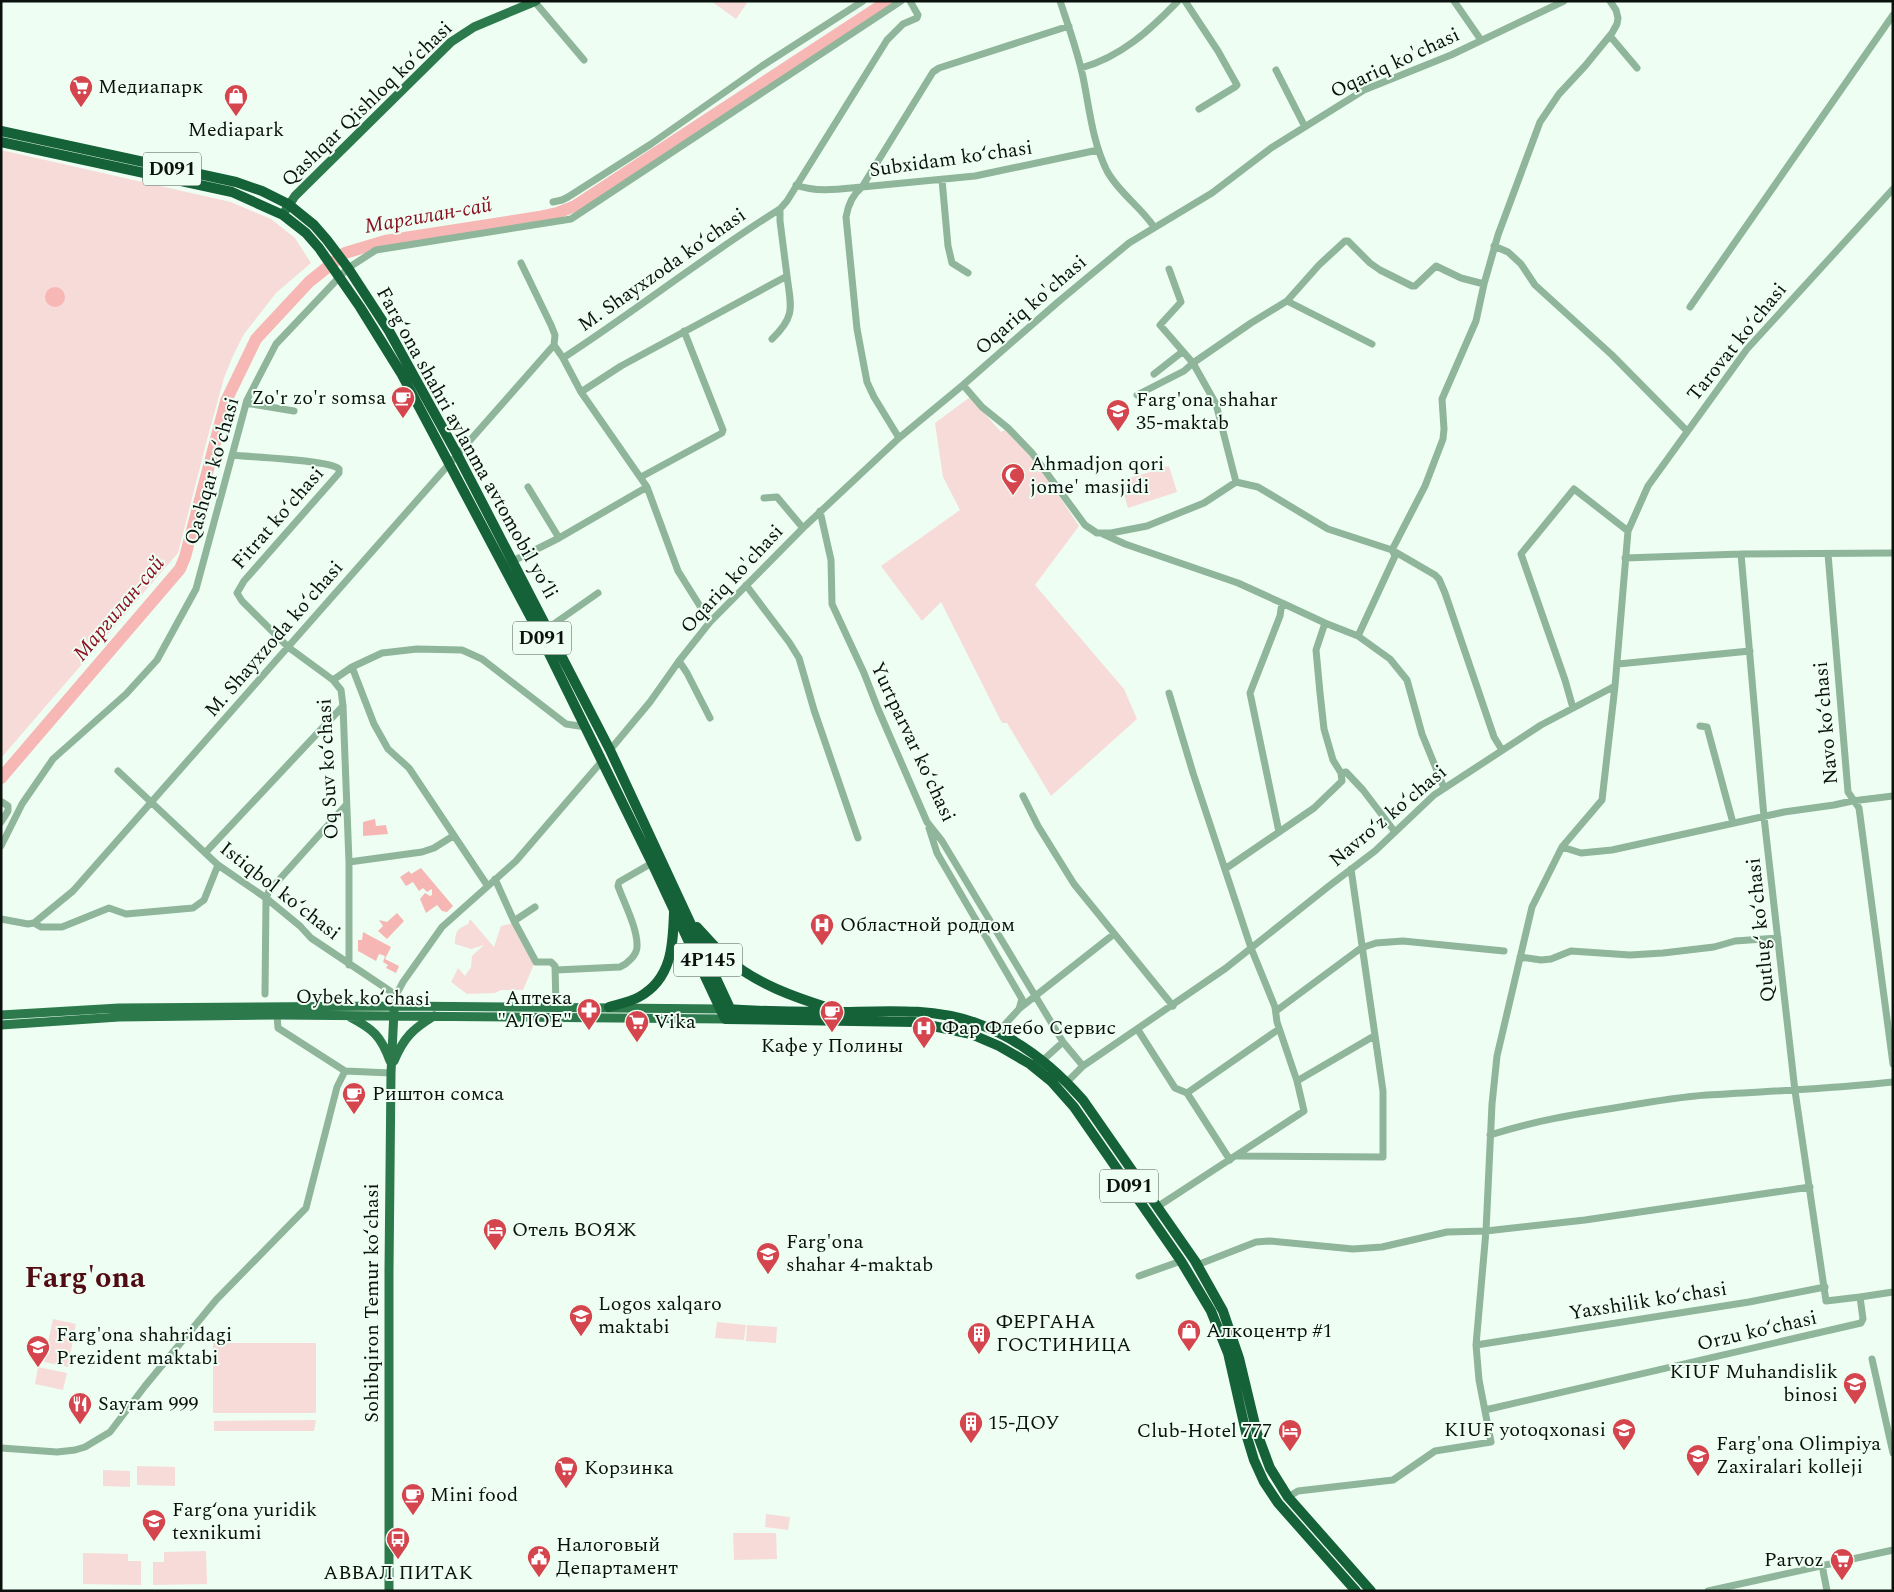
<svg xmlns="http://www.w3.org/2000/svg" width="1894" height="1592" font-family="Spectral,serif">
	<rect width="100%" height="100%" fill="#eefef3"/>
	<path fill="#f7dbd9" d="M711 1H744L747 3 736 19Z
		M1 150 231 202 271 219 295 238 311 263 276 293 244 334 232 358 224 378 208 436 178 553 1 758Z
		M970 397 1001 432 1005 430 1037 463 1079 526 1035 585 1124 689 1137 719 1051 796 1007 723H1002L941 602 922 621 881 566 960 510 943 477 935 423Z
		M1169 466 1177 492 1128 508 1120 481Z
		M470 919 494 947 501 926 513 923 535 962 523 990H501L495 993 467 994 451 982 458 968 465 976 471 967 472 956 484 945 471 949 455 944C455 932 457 929 468 924Z
		M53 1319 76 1324 68 1367 44 1362Z
		M717 1322 746 1325 744 1340 715 1338Z
		M747 1325 777 1327 776 1343 746 1341Z
		M213 1343H316V1413H213Z
		M38 1367 67 1373 63 1390 35 1384Z
		M316 1420 314 1431H214V1421Z
		M137 1466 175 1467V1486L137 1485Z
		M103 1470 130 1471V1487L103 1486Z
		M766 1514 790 1517 788 1530 765 1527Z
		M776 1533 777 1559 734 1560 733 1533Z
		M206 1551 207 1584 153 1585V1562H164V1552Z
		M83 1553 128 1554V1561H141V1585L83 1584Z"/>
	<path fill="#f6b7b4" d="M375 819 376 826 386 825 388 834 363 836V822Z
		M421 868 453 906 447 912 442 911 437 905 426 913 420 899 425 893 430 896 432 895V889L427 892 423 888 419 891 413 882 406 886 400 877 409 871 411 874Z
		M397 913 404 921 387 939 378 931 383 926 379 920 387 922Z
		M363 932 391 947 385 959 399 966 396 973 386 968 388 965 383 962 385 956 379 954 376 961 358 951V940H362Z"/>
	<path fill="#f7b7b5" d="M45 297a10 10 0 1 1 20 0a10 10 0 1 1-20 0Z"/>
	<g fill="none" stroke-linecap="round" stroke-linejoin="round">
		<path stroke="#f7b7b5" stroke-width="12" d="M1 778 180 569 185 557 226 401 256 339 309 282 345 253 385 241 539 217 557 213 575 206 888 1"/>
		<path stroke="#8fb59a" stroke-width="7" d="M534 1 584 60
			M1060 1C1069 28 1079 55 1084 82 1090 113 1093 143 1107 171 1119 193 1141 207 1154 227
			M1185 1 1218 51 1237 85 1235 87 1199 109
			M1454 1 1481 40
			M1610 36 1637 68
			M1081 68C1121 57 1150 30 1178 1
			M1276 70 1305 127
			M942 180 948 246 952 263 968 273
			M796 185C817 193 841 189 862 187L933 72 939 68 1069 26
			M553 202 562 200 568 197 651 144 762 66 863 1
			M1494 246 1508 252 1521 264 1535 285 1612 355 1687 431
			M521 263 551 325 555 335 554 345 563 358 581 392 647 487 678 571 710 622
			M1287 301 1372 344
			M1690 307 1893 15
			M772 339C796 316 791 307 787 276
			M563 358C637 310 706 255 780 209
			M1154 374 1182 352
			M963 385 982 407 1008 428 1032 453 1085 525 1097 533H1111L1147 526 1204 503 1236 482 1258 487 1328 529 1392 550 1435 575 1439 579 1445 593 1494 737 1502 750
			M581 392 621 366 787 276 780 221V209L787 201 887 40 903 24 917 18 918 15 910 1
			M1137 395 1184 371 1193 363 1160 325 1181 302 1169 269
			M246 403 294 411
			M899 438 874 397 867 382 857 329 846 217C848 205 852 195 862 187L975 176 1098 150
			M232 455C249 457 331 460 339 469V473L244 581 237 593 242 601 288 647 333 680
			M641 477 722 433 723 430 684 331
			M1236 482 1216 404 1193 363 1251 323 1287 301 1319 265 1345 241H1348L1370 263 1380 270 1412 286H1415L1436 266 1461 278 1484 284
			M528 487 559 538
			M764 498 777 497 803 528
			M820 511 831 560 832 604 864 673 878 709 927 822 942 841 1063 1042 1083 1066
			M1103 534 1125 544 1238 583 1282 603
			M1741 554 1764 817 1795 1091 1826 1301 1860 1297
			M1828 554 1848 792 1859 808 1893 1064
			M1625 558 1741 554 1893 553
			M513 561 559 538 647 487
			M746 585 789 642 799 658 814 710 858 838
			M548 628 598 593
			M1358 636 1390 659 1407 680 1422 734 1444 788
			M679 661 687 673 710 718
			M1618 664 1750 651
			M352 667 374 724 388 749 409 768 487 885
			M1573 708 1565 680 1521 554 1574 489 1628 531
			M1700 726 1707 727 1733 823
			M610 750 650 702 679 661 710 622 803 528 899 438 963 385 1058 302 1129 243 1212 193 1271 148 1364 90 1451 55 1564 1
			M118 771 218 865 266 898 300 926 311 938 396 995
			M1341 773 1346 772 1363 790 1395 832
			M1023 796 1038 826 1074 884 1173 1006
			M1 803 2 802 8 806V811L1 822
			M929 828 937 853 1022 999 1019 1009 998 1032
			M1279 832 1250 693 1280 616 1282 603 1325 623
			M1 846 22 804 53 759 126 694 157 660 196 589 247 400 276 344 348 268 376 250 571 219 901 1
			M1562 847 1581 853 1612 850 1784 812 1834 805 1852 801 1893 796
			M205 853 343 706
			M349 862 422 852 434 848 453 836
			M1225 869 1314 808 1342 781 1341 773 1333 760 1324 729 1320 693 1316 650 1325 623 1358 636 1395 556 1392 550 1425 486 1443 439 1444 429 1442 399 1476 321 1484 284 1498 235 1540 122 1559 94 1585 66 1612 33 1617 24 1618 18 1616 10 1610 1
			M495 879 514 921 535 907
			M1 919 28 924 34 923 73 891 554 345
			M514 921 536 962H551L555 966 556 1006
			M34 923 41 927H62L109 908 126 914 193 908 204 900 218 865
			M1520 957 1541 960 1551 959 1571 951 1630 955 1663 953 1714 947 1735 941 1778 938
			M349 965V862L343 706 341 690 333 680 352 667 382 653 417 649 462 650 482 659 566 724 586 727
			M556 970 620 967C627 964 637 955 637 947 638 929 624 903 618 886L619 882 652 863
			M265 994 266 898 269 891 346 805
			M394 1006 396 995 403 982 442 927 516 861 602 761
			M1020 1008 1114 934
			M1276 1011 1361 948 1376 943 1403 941 1504 951
			M277 1015 278 1028 345 1071
			M1138 1030 1175 1088 1187 1093 1230 1160
			M1042 1061 1063 1042
			M1297 1081 1374 1036
			M1067 1082 1083 1066 1226 968 1329 886 1375 851 1434 795 1541 725 1615 686 1628 531 1648 486 1747 349 1893 189
			M1187 1093 1279 1029
			M1490 1135C1533 1121 1576 1114 1620 1107 1649 1102 1678 1097 1707 1095 1769 1091 1831 1089 1893 1082
			M1237 1156 1383 1157V1091L1351 869
			M1157 1207 1304 1111 1297 1081 1277 1022 1275 1007 1251 948 1193 773 1169 693
			M1197 1265 1256 1242 1269 1241 1353 1249 1382 1247 1447 1232 1486 1231 1585 1220 1810 1187
			M1139 1276 1181 1261
			M1476 1345 1749 1302 1825 1287
			M1872 1359 1893 1453
			M1485 1410 1861 1323 1863 1319 1860 1297 1893 1292
			M1 1448 57 1452 75 1450 85 1447 110 1432 145 1386 216 1300 306 1208 337 1087 345 1071 391 1073
			M1288 1497 1298 1491 1393 1480 1435 1451 1491 1442 1479 1380 1476 1345 1486 1231 1492 1104 1497 1056 1532 907 1562 847 1602 800 1615 686
			M1822 1565 1827 1591
			M1708 1591 1893 1550"/>
		<path stroke="#2c7a4c" stroke-width="9" d="M285 211 295 196 451 42 474 27 536 1
			M1 1015 119 1008 394 1006 721 1009
			M350 1017C373 1029 381 1036 390 1061
			M1 1025 119 1017 277 1015 725 1019
			M394 1061C404 1037 413 1029 434 1016
			M389 1591V1270L391 1073 394 1011"/>
		<path stroke="#156138" stroke-width="10" d="M1 131 236 182 262 191 288 204 314 225 327 240 348 268 389 331 457 454 610 750 735 1019
			M1 142 232 192 283 215 306 233 319 248 360 307 401 373 538 631 652 863 725 1019 914 1022 971 1034 999 1046 1030 1064 1051 1081 1074 1107 1181 1261 1211 1311 1228 1353 1247 1437 1254 1460 1264 1482 1278 1503 1356 1591
			M697 927C707 938 717 950 729 960 757 984 794 997 829 1008
			M609 1007C619 1004 630 1002 639 997 672 979 673 945 674 912
			M726 1009C765 1012 805 1012 844 1012 888 1011 934 1008 976 1023 1018 1038 1054 1067 1083 1100L1195 1261 1223 1311 1239 1358 1257 1433 1270 1468 1288 1497 1371 1591"/>
	</g>
	<defs>
		<g id="supermarket-pin" transform="scale(1.25)"><path d="M0 17L-7.5 6A9.5 9.5 0 1 1 7.5 6Z" fill="#d5454d" stroke="#eefef3"/><path d="M-6-5.5h2.5l.6 2H6L4.5 2H-2.5L-4.4-4H-6ZM-1.5 3.2a1.3 1.3 0 1 0 .1 0ZM3 3.2a1.3 1.3 0 1 0 .1 0Z" fill="#fff"/></g>
		<g id="shop-pin" transform="scale(1.25)"><path d="M0 17L-7.5 6A9.5 9.5 0 1 1 7.5 6Z" fill="#d5454d" stroke="#eefef3"/><path d="M-5-2.5h2.3a2.7 3.5 0 0 1 5.4 0H5L5.5 6h-11ZM-1.5-2.5h3a1.5 2.3 0 0 0-3 0Z" fill="#fff"/></g>
		<g id="cafe-pin" transform="scale(1.25)"><path d="M0 17L-7.5 6A9.5 9.5 0 1 1 7.5 6Z" fill="#d5454d" stroke="#eefef3"/><path d="M-5.5-4.5H6V0H3Q3 3.5 0 3.5H-2.5Q-5.5 3.5-5.5 0ZM3-3.2v2h1.7v-2ZM-6 4.5H4V6H-6Z" fill="#fff"/></g>
		<g id="school-pin" transform="scale(1.25)"><path d="M0 17L-7.5 6A9.5 9.5 0 1 1 7.5 6Z" fill="#d5454d" stroke="#eefef3"/><path d="M0-5L7-2L0 1L-7-2ZM-4 1L0 2.5L4 1V4Q0 6-4 4Z" fill="#fff"/></g>
		<g id="mosque-pin" transform="scale(1.25)"><path d="M0 17L-7.5 6A9.5 9.5 0 1 1 7.5 6Z" fill="#d5454d" stroke="#eefef3"/><path d="M3.5-4.9A6 6 0 1 0 3.5 4.9A5 5 0 1 1 3.5-4.9Z" fill="#fff"/></g>
		<g id="hospital-pin" transform="scale(1.25)"><path d="M0 17L-7.5 6A9.5 9.5 0 1 1 7.5 6Z" fill="#d5454d" stroke="#eefef3"/><path d="M-5-5h3v3.5h4V-5h3V5h-3V1.5h-4V5h-3Z" fill="#fff"/></g>
		<g id="pharmacy-pin" transform="scale(1.25)"><path d="M0 17L-7.5 6A9.5 9.5 0 1 1 7.5 6Z" fill="#d5454d" stroke="#eefef3"/><path d="M-2-6h4v4h4v4h-4v4h-4v-4h-4v-4h4Z" fill="#fff"/></g>
		<g id="hotel-pin" transform="scale(1.25)"><path d="M0 17L-7.5 6A9.5 9.5 0 1 1 7.5 6Z" fill="#d5454d" stroke="#eefef3"/><path d="M-6-4.5h1.5V1H6V5H4.5V3h-9V5H-6ZM-4 0a1.8 1.8 0 1 1 3.6 0ZM.5 0V-2.5h3Q6-2.5 6 0Z" fill="#fff"/></g>
		<g id="building-pin" transform="scale(1.25)"><path d="M0 17L-7.5 6A9.5 9.5 0 1 1 7.5 6Z" fill="#d5454d" stroke="#eefef3"/><path d="M-4-6H4V6H1V3H-1V6H-4ZM-2.5-4.3h1.7v1.8h-1.7ZM.8-4.3h1.7v1.8H.8ZM-2.5-1h1.7V.8h-1.7ZM.8-1h1.7V.8H.8Z" fill="#fff"/></g>
		<g id="university-pin" transform="scale(1.25)"><path d="M0 17L-7.5 6A9.5 9.5 0 1 1 7.5 6Z" fill="#d5454d" stroke="#eefef3"/><path d="M0-5L7-2L0 1L-7-2ZM-4 1L0 2.5L4 1V4Q0 6-4 4Z" fill="#fff"/></g>
		<g id="restaurant-pin" transform="scale(1.25)"><path d="M0 17L-7.5 6A9.5 9.5 0 1 1 7.5 6Z" fill="#d5454d" stroke="#eefef3"/><path d="M-5-6h1v4h1v-4h1v4h1v-4h1v5L-1.5 .5V6h-2V.5L-5-1ZM5-6V6H3V1.5H1.5Q1.5-4 5-6Z" fill="#fff"/></g>
		<g id="bus-pin" transform="scale(1.25)"><path d="M0 17L-7.5 6A9.5 9.5 0 1 1 7.5 6Z" fill="#d5454d" stroke="#eefef3"/><path d="M-5-6H5V4H4V6H2V4H-2V6H-4V4H-5ZM-3.5-4V0h7V-4ZM-3.5 1.2v1.5H-2V1.2ZM2 1.2v1.5H3.5V1.2Z" fill="#fff"/></g>
		<g id="civic-pin" transform="scale(1.25)"><path d="M0 17L-7.5 6A9.5 9.5 0 1 1 7.5 6Z" fill="#d5454d" stroke="#eefef3"/><path d="M-.6-6.5H3V-4.5H.6V-3L4-1V1h2V6H-6V1h2V-1L-.6-3ZM-1.2 2.5V6h2.4V2.5Z" fill="#fff"/></g>
	</defs>
	<g fill-rule="evenodd">
		<use href="#supermarket-pin" x="81" y="87"/>
		<use href="#shop-pin" x="236" y="96"/>
		<use href="#cafe-pin" x="403" y="398"/>
		<use href="#school-pin" x="1118" y="411"/>
		<use href="#mosque-pin" x="1013" y="475"/>
		<use href="#hospital-pin" x="822" y="925"/>
		<use href="#pharmacy-pin" x="589" y="1010"/>
		<use href="#cafe-pin" x="832" y="1012"/>
		<use href="#supermarket-pin" x="637" y="1022"/>
		<use href="#hospital-pin" x="924" y="1028"/>
		<use href="#cafe-pin" x="354" y="1094"/>
		<use href="#hotel-pin" x="495" y="1230"/>
		<use href="#school-pin" x="768" y="1254"/>
		<use href="#school-pin" x="581" y="1316"/>
		<use href="#shop-pin" x="1189" y="1331"/>
		<use href="#building-pin" x="979" y="1334"/>
		<use href="#school-pin" x="38" y="1347"/>
		<use href="#university-pin" x="1855" y="1384"/>
		<use href="#restaurant-pin" x="80" y="1404"/>
		<use href="#building-pin" x="971" y="1423"/>
		<use href="#university-pin" x="1624" y="1430"/>
		<use href="#hotel-pin" x="1290" y="1431"/>
		<use href="#university-pin" x="1698" y="1456"/>
		<use href="#supermarket-pin" x="566" y="1468"/>
		<use href="#cafe-pin" x="413" y="1495"/>
		<use href="#university-pin" x="154" y="1521"/>
		<use href="#bus-pin" x="398" y="1539"/>
		<use href="#civic-pin" x="539" y="1557"/>
		<use href="#supermarket-pin" x="1842" y="1560"/>
	</g>
	<g text-anchor="middle" dominant-baseline="central" stroke-width="4" stroke-linejoin="round" paint-order="stroke">
		<g fill="#eefef3" stroke="#4f5952" stroke-width="1">
			<rect x="143" y="152.5" width="58" height="33" rx="4"/>
			<rect x="513" y="621.5" width="58" height="33" rx="4"/>
			<rect x="674" y="943.5" width="68" height="33" rx="4"/>
			<rect x="1100" y="1169.5" width="58" height="33" rx="4"/>
		</g>
		<g font-size="19" font-weight="bold" fill="#0b120d">
			<text x="172" y="169">D091</text>
			<text x="542" y="638">D091</text>
			<text x="708" y="960">4P145</text>
			<text x="1129" y="1186">D091</text>
		</g>
		<g font-size="20" fill="#0b120d" stroke="#eefef3">
			<text transform="translate(1395 63) rotate(-25)">Oqariq ko'chasi</text>
			<text transform="translate(367 104) rotate(-44)">Qashqar Qishloq koʻchasi</text>
			<text transform="translate(951 159) rotate(-8)">Subxidam koʻchasi</text>
			<text transform="translate(662 270) rotate(-35)">M. Shayxzoda koʻchasi</text>
			<text transform="translate(1031 305) rotate(-41)">Oqariq ko'chasi</text>
			<text transform="translate(1737 342) rotate(-51)">Tarovat koʻchasi</text>
			<text transform="translate(467 443) rotate(61)">Fargʻona shahri aylanma avtomobil yoʻli</text>
			<text transform="translate(212 471) rotate(-74)">Qashqar koʻchasi</text>
			<text transform="translate(278 518) rotate(-49)">Fitrat koʻchasi</text>
			<text transform="translate(732 579) rotate(-47)">Oqariq ko'chasi</text>
			<text transform="translate(274 639) rotate(-49)">M. Shayxzoda koʻchasi</text>
			<text transform="translate(1826 723) rotate(-95)">Navo koʻchasi</text>
			<text transform="translate(913 742) rotate(65)">Yurtparvar koʻchasi</text>
			<text transform="translate(328 769) rotate(-93)">Oq Suv koʻchasi</text>
			<text transform="translate(1388 816) rotate(-40)">Navroʻz koʻchasi</text>
			<text transform="translate(280 891) rotate(38)">Istiqbol koʻchasi</text>
			<text transform="translate(1761 930) rotate(-96)">Qutlugʻ koʻchasi</text>
			<text transform="translate(363 998) rotate(1)">Oybek ko‘chasi</text>
			<text transform="translate(1648 1301) rotate(-9)">Yaxshilik koʻchasi</text>
			<text transform="translate(372 1303) rotate(-90)">Sohibqiron Temur koʻchasi</text>
			<text transform="translate(1757 1331) rotate(-13)">Orzu koʻchasi</text>
		</g>
		<g font-size="20" fill="#0b120d" stroke="#eefef3" text-anchor="start">
			<text x="98" y="87">Медиапарк</text>
			<text x="236" y="130" text-anchor="middle">Mediapark</text>
			<text x="386" y="398" text-anchor="end">Zo'r zo'r somsa</text>
			<text x="1136" y="400">Farg'ona shahar<tspan x="1136" dy="23">35-maktab</tspan></text>
			<text x="1030" y="464">Ahmadjon qori<tspan x="1030" dy="23">jome' masjidi</tspan></text>
			<text x="840" y="925">Областной роддом</text>
			<text x="572" y="998" text-anchor="end">Аптека<tspan x="572" dy="23">"АЛОЕ"</tspan></text>
			<text x="654" y="1022">Vika</text>
			<text x="942" y="1028">Фар Флебо Сервис</text>
			<text x="832" y="1046" text-anchor="middle">Кафе у Полины</text>
			<text x="372" y="1094">Риштон сомса</text>
			<text x="512" y="1230">Отель ВОЯЖ</text>
			<text x="786" y="1242">Farg'ona<tspan x="786" dy="23">shahar 4-maktab</tspan></text>
			<text x="598" y="1304">Logos xalqaro<tspan x="598" dy="23">maktabi</tspan></text>
			<text x="996" y="1322">ФЕРГАНА<tspan x="996" dy="23">ГОСТИНИЦА</tspan></text>
			<text x="1206" y="1331">Алкоцентр #1</text>
			<text x="56" y="1335">Farg'ona shahridagi<tspan x="56" dy="23">Prezident maktabi</tspan></text>
			<text x="1838" y="1372" text-anchor="end">KIUF Muhandislik<tspan x="1838" dy="23">binosi</tspan></text>
			<text x="98" y="1404">Sayram 999</text>
			<text x="988" y="1423">15-ДОУ</text>
			<text x="1606" y="1430" text-anchor="end">KIUF yotoqxonasi</text>
			<text x="1272" y="1431" text-anchor="end">Club-Hotel 777</text>
			<text x="1716" y="1444">Farg'ona Olimpiya<tspan x="1716" dy="23">Zaxiralari kolleji</tspan></text>
			<text x="584" y="1468">Корзинка</text>
			<text x="430" y="1495">Mini food</text>
			<text x="172" y="1510">Farg‘ona yuridik<tspan x="172" dy="23">texnikumi</tspan></text>
			<text x="556" y="1545">Налоговый<tspan x="556" dy="23">Департамент</tspan></text>
			<text x="1824" y="1560" text-anchor="end">Parvoz</text>
			<text x="398" y="1573" text-anchor="middle">АВВАЛ ПИТАК</text>
		</g>
		<g font-size="21" font-style="italic" fill="#8a1021" stroke="#eefef3">
			<text transform="translate(428 216) rotate(-10)">Маргилан-сай</text>
			<text transform="translate(119 609) rotate(-50)">Маргилан-сай</text>
		</g>
		<g font-size="30" font-weight="bold" fill="#510b12" stroke="#eefef3">
			<text x="85" y="1278">Farg'ona</text>
		</g>
	</g>
	<rect width="1894" height="1592" fill="none" stroke="#0b120d" stroke-width="5"/>
</svg>
